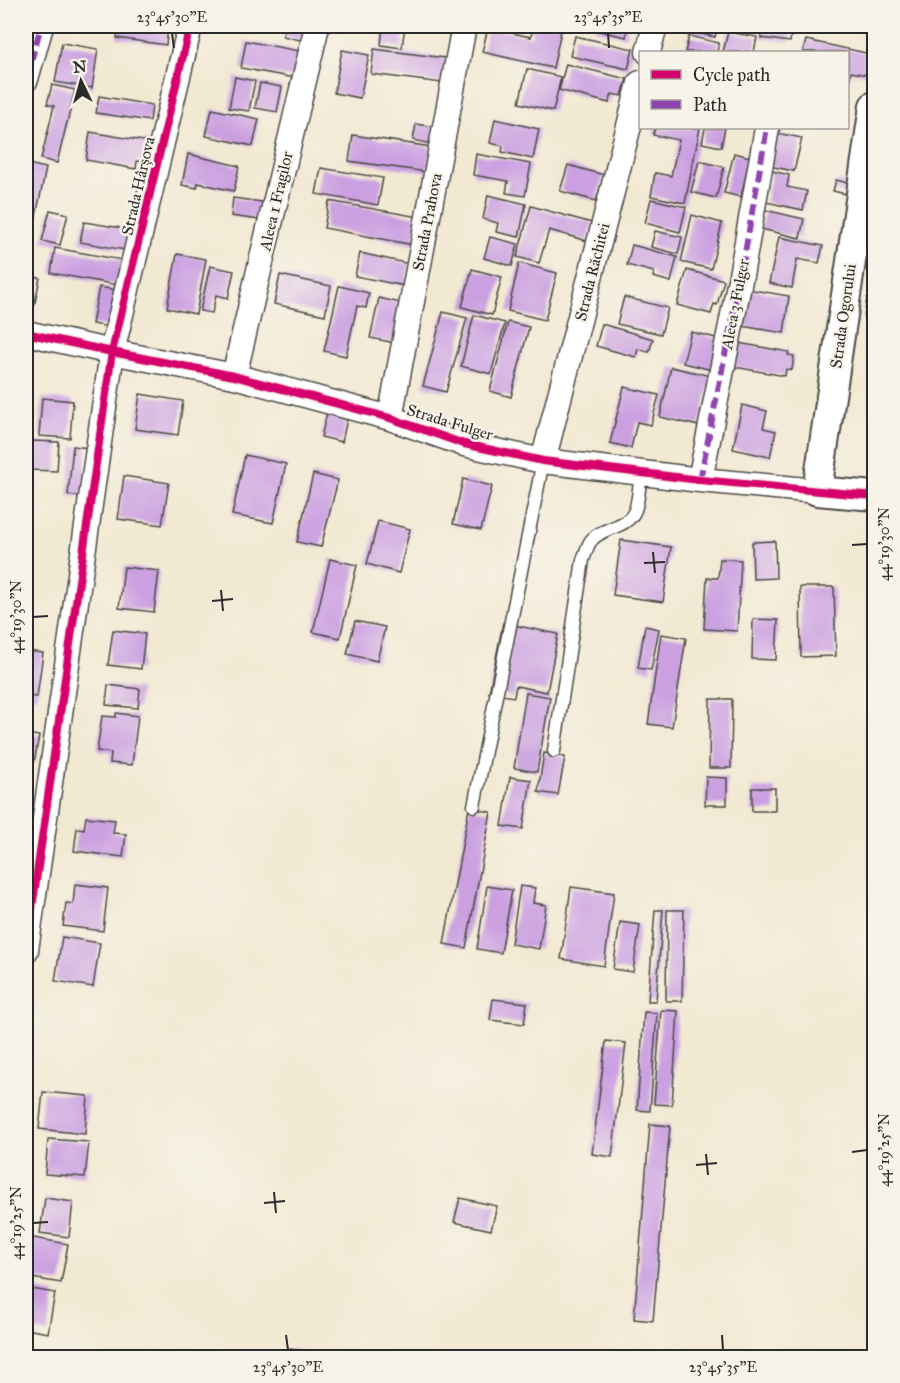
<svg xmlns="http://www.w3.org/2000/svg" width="900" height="1383" font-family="'IM FELL Great Primer',serif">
	<rect width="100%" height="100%" fill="#f7f3e8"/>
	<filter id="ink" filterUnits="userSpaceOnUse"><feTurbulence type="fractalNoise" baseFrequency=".0167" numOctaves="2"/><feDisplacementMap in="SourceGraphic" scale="12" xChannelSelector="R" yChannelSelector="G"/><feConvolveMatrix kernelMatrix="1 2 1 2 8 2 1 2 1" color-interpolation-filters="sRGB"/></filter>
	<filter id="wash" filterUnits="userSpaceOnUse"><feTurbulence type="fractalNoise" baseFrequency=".008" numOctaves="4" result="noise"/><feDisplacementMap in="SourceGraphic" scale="24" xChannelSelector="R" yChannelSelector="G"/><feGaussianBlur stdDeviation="1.35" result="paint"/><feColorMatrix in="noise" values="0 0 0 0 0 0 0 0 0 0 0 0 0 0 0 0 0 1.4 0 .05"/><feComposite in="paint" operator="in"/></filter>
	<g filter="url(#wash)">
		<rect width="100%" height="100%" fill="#f2e9d3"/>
		<g id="blocks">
			<path fill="#cba0e1" d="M119 26H168L166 45 117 38Z
				M285 26H306L308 42 283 36Z
				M383 26H405L402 48 381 45Z
				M533 26H562L553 68 482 52 488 28 531 37Z
				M596 26H628L626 37 595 30Z
				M676 26H718L715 37 676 28Z
				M763 26H792L790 42 761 38Z
				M728 32 757 37 754 52H723Z
				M575 36 633 49 628 69 570 56Z
				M689 36 719 43 717 52H685Z
				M806 40 871 54 867 75 851 72 848 85V52H803Z
				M246 41 305 52 300 79 241 68Z
				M62 43 98 49 92 88 55 82Z
				M374 49 445 58 442 83 371 74Z
				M342 50 369 55 360 98 334 93Z
				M566 64 627 79 622 96 612 94 609 103 559 90Z
				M527 69 561 77 553 111 519 103Z
				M235 77 255 81 249 111 229 108Z
				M260 83 282 87 277 112 255 108Z
				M52 85 75 90 57 163 41 159 54 106 47 104Z
				M99 96 152 105 150 121 96 113Z
				M212 109 259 119 253 146 206 136Z
				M495 119 539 129 533 159 502 152 503 146 490 143Z
				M416 124 440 128 437 145 413 140Z
				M655 128H700L685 203 651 196 655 173 671 176 679 140 653 135Z
				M705 128H725L721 147 702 143Z
				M90 132 150 142 146 162 137 161 136 169 86 160Z
				M776 133 802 138 794 171 769 166Z
				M353 135 431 147 427 172 349 161Z
				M734 153 750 157 741 197 724 193Z
				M188 154 239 166 234 191 198 183 197 188 182 185Z
				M476 154 531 164 525 196 506 193 508 181 473 175Z
				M699 161 724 167 716 198 691 192Z
				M28 164 46 168 31 240 26 238V177Z
				M568 165 604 175 596 201 560 191Z
				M321 168 383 178 378 205 316 194Z
				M772 171 789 175 787 187 807 191 803 210 766 202Z
				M836 180 848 183 846 194 833 191Z
				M488 195 526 204 519 237 496 232 498 223 483 219Z
				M233 198 269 203 266 221 231 216Z
				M651 199 686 207 680 232 645 223Z
				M329 201 419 217 414 245 324 228Z
				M531 206 592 223 587 241 549 230 539 263 517 257Z
				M50 210 68 214 60 245 42 241Z
				M765 210 804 219 800 238 761 229Z
				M692 215 722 223 711 269 681 262Z
				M84 222 128 229 125 250 80 242Z
				M655 231 682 237 678 254 651 247Z
				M490 237 518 244 512 266 484 258Z
				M779 237 823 246 819 263 797 259 792 288 769 283Z
				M632 245 677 257 671 282 653 277 654 272 627 265Z
				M55 248 128 261 123 286 51 273Z
				M360 253 410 264 405 286 355 276Z
				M177 254 206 259 196 314 167 308Z
				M519 263 557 273 545 320 508 311Z
				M210 266 234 271 228 298 216 295 212 313 200 311Z
				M472 269 502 277 492 315 462 307Z
				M687 270 724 280 717 305 714 304 711 314 677 305Z
				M26 275 40 278 33 312 26 310Z
				M280 275 331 286 325 315 274 304Z
				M339 286 369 293 366 308 357 306 346 356 324 351Z
				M99 287 122 291 115 328 92 324Z
				M747 289 789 296 784 333 741 326Z
				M624 297 668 308 661 334 617 324Z
				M379 298 409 305 401 344 370 338Z
				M867 298 874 300V321L864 319Z
				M443 312 467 318 446 392 423 386Z
				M474 315 505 323 491 374 461 366Z
				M508 322 529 327 511 397 490 391Z
				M602 324 653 339 649 352 638 349 636 357 596 346Z
				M691 332 725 340 717 371 683 363Z
				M738 343 789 352 788 355 794 356 792 370 786 369 785 376 734 367Z
				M671 367 711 376 699 426 660 417Z
				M624 387 659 395 651 425 637 422 631 448 610 443Z
				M140 394 183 401 178 435 135 429Z
				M26 398H30L27 439H26Z
				M42 398 73 401 70 438 39 436Z
				M742 405 767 411 763 428 776 431 770 457 733 449Z
				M328 409 348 414 342 442 321 437Z
				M31 441 59 442 57 471 29 470Z
				M73 446 88 448 82 497 68 495Z
				M245 455 286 464 273 523 232 515Z
				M313 474 338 480 321 547 297 542Z
				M124 476 169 483 162 525 118 519Z
				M463 479 492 486 481 530 453 524Z
				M378 521 410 529 399 573 367 564Z
				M621 540 671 547 663 602 613 595Z
				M775 541 776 578 753 579 752 542Z
				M330 559 357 565 340 638 313 632Z
				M720 559 741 560 737 631 704 629 707 578H718Z
				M124 567 159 571 154 612 119 608Z
				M800 587H834L836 656 801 657Z
				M753 619 778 620 776 660 752 659Z
				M355 621 385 627 377 661 347 654Z
				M503 623 558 634 547 692 516 686 514 697 489 693Z
				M645 626 659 629 651 670 638 668Z
				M113 630 145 634 141 669 108 665Z
				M661 634 686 638 672 727 648 724Z
				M26 651 43 653 37 697 26 696Z
				M108 685 140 689 138 708 106 705Z
				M526 693 550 697 537 772 514 768Z
				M710 699H732L731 768H709Z
				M116 713 138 716 132 765 110 763 111 753 97 751 102 716 116 717Z
				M26 734 39 736 34 763 26 761Z
				M544 753 565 757 558 795 538 792Z
				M510 777 531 780 523 829 502 826Z
				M706 777 727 778V805H705Z
				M752 788H775V811H752Z
				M26 794 31 795 27 825H26Z
				M469 808 491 812 466 948 444 944Z
				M86 817 115 820 113 833 126 834 123 857 74 851 77 828 84 829Z
				M75 884 108 888 103 931 63 926 66 903 73 904Z
				M487 886 512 890 501 953 477 949Z
				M520 886 535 888 533 903 546 905 539 949 511 944Z
				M571 887 614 893 604 966 561 959Z
				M655 910H663L656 1001H648Z
				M667 910H684L682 1001H666Z
				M620 922 640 925 633 972 613 969Z
				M62 937 100 943 93 987 55 981Z
				M493 999 527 1003 524 1024 490 1020Z
				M661 1010 678 1011 672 1105 654 1104Z
				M644 1012 657 1013 650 1111 637 1110Z
				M606 1041 626 1043 612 1157 592 1154Z
				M43 1092 88 1096 85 1134 39 1129Z
				M650 1124 670 1126 653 1321 634 1319Z
				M48 1139 89 1142 85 1177 45 1174Z
				M45 1198 73 1202 69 1237 40 1233Z
				M460 1198 497 1206 491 1230 454 1222Z
				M28 1237 68 1244 61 1283 26 1277V1254Z
				M26 1288 55 1293 48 1333 26 1329Z
				M290 1349 318 1354V1358H289Z"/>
		</g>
	</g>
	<g filter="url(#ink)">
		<use href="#blocks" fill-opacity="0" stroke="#494844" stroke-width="1.5"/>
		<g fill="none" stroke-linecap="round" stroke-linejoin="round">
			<g stroke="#494844" stroke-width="15">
				<path id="service" d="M554 751 583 560C585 555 587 547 590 542 601 526 628 529 635 510 639 499 639 485 641 473
					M474 806 543 461"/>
			</g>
			<g stroke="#494844" stroke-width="27">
				<path id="minor" d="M648 52 655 26
					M26 79 41 26
					M26 333 112 352 234 376 390 418 464 444 543 461 700 480 817 491
					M234 376 317 26
					M390 418 464 26
					M543 461 640 83
					M700 480 742 270 767 128
					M26 950 112 352 190 26"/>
			</g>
			<g stroke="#494844" stroke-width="32">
				<path id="tertiary" d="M874 106 817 491 874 496"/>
			</g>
			<use href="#service" stroke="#fff" stroke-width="12"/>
			<use href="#minor" stroke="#fff" stroke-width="24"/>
			<use href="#tertiary" stroke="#fff" stroke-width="28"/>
			<path stroke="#8e44ad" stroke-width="6" stroke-dasharray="12 6" stroke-linecap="butt" d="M26 79 41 26
				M700 480 742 270 767 128"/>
			<g stroke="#f7f3e8" stroke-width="11">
				<path id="cycleway" d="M26 333 112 352 234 376 390 418 464 444 543 461 700 480 874 496
					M26 950 112 352 190 26"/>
			</g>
			<use href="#cycleway" stroke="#d6006c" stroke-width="8"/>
		</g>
	</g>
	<path fill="none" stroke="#2b2b2b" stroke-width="2" d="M172 33 174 48M608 33 609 48M852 545 867 544M653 552 655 573M644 563 665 562M221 590 223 611M212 601 233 599M33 617 48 616M852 1152 867 1150M706 1154 708 1175M696 1165 717 1163M274 1192 276 1213M264 1203 285 1201M33 1223 48 1222M286 1335 288 1350M722 1335 723 1350"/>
	<g text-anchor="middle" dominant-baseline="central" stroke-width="5" stroke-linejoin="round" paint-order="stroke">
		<g font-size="16" fill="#2b2b2b" stroke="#f7f3e8">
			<text transform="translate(138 186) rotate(-77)">Strada Hârșova</text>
			<text transform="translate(276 201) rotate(-77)">Aleea 1 Fragilor</text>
			<text transform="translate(427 222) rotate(-79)">Strada Prahova</text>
			<text transform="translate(592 272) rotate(-76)">Strada Răchitei</text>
			<text transform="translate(735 304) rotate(-79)">Aleea 3 Fulger</text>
			<text transform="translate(843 316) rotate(-82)">Strada Ogorului</text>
			<text transform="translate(450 422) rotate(17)">Strada Fulger</text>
		</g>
	</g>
	<rect width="900" height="1383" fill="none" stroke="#f7f3e8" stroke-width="66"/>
	<rect x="639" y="51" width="210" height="78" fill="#f7f3e8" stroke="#a5a39c" stroke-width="1.5"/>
	<rect x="651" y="70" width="30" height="9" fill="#d6006c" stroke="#a5a39c" stroke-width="1.5"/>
	<text x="693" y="81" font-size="18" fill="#2b2b2b">Cycle path</text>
	<rect x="651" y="100" width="30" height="9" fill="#8e44ad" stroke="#a5a39c" stroke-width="1.5"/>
	<text x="693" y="111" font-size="18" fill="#2b2b2b">Path</text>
	<g transform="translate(81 81) rotate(355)" stroke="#f7f3e8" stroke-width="4.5" paint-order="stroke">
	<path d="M0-4.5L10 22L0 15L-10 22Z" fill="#2b2b2b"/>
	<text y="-9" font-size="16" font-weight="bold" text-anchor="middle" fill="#2b2b2b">N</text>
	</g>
	<rect x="33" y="33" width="834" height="1317" fill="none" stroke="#2b2b2b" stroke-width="2"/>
	<g font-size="15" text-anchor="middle" fill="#2b2b2b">
		<text x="172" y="22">23°45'30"E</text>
		<text x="608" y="22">23°45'35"E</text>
		<text transform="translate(884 544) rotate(-90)" y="5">44°19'30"N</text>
		<text transform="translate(16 617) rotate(-90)" y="5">44°19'30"N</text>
		<text transform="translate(884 1150) rotate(-90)" y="5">44°19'25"N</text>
		<text transform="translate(16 1223) rotate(-90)" y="5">44°19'25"N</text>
		<text x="288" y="1372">23°45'30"E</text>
		<text x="723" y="1372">23°45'35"E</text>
	</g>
</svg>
